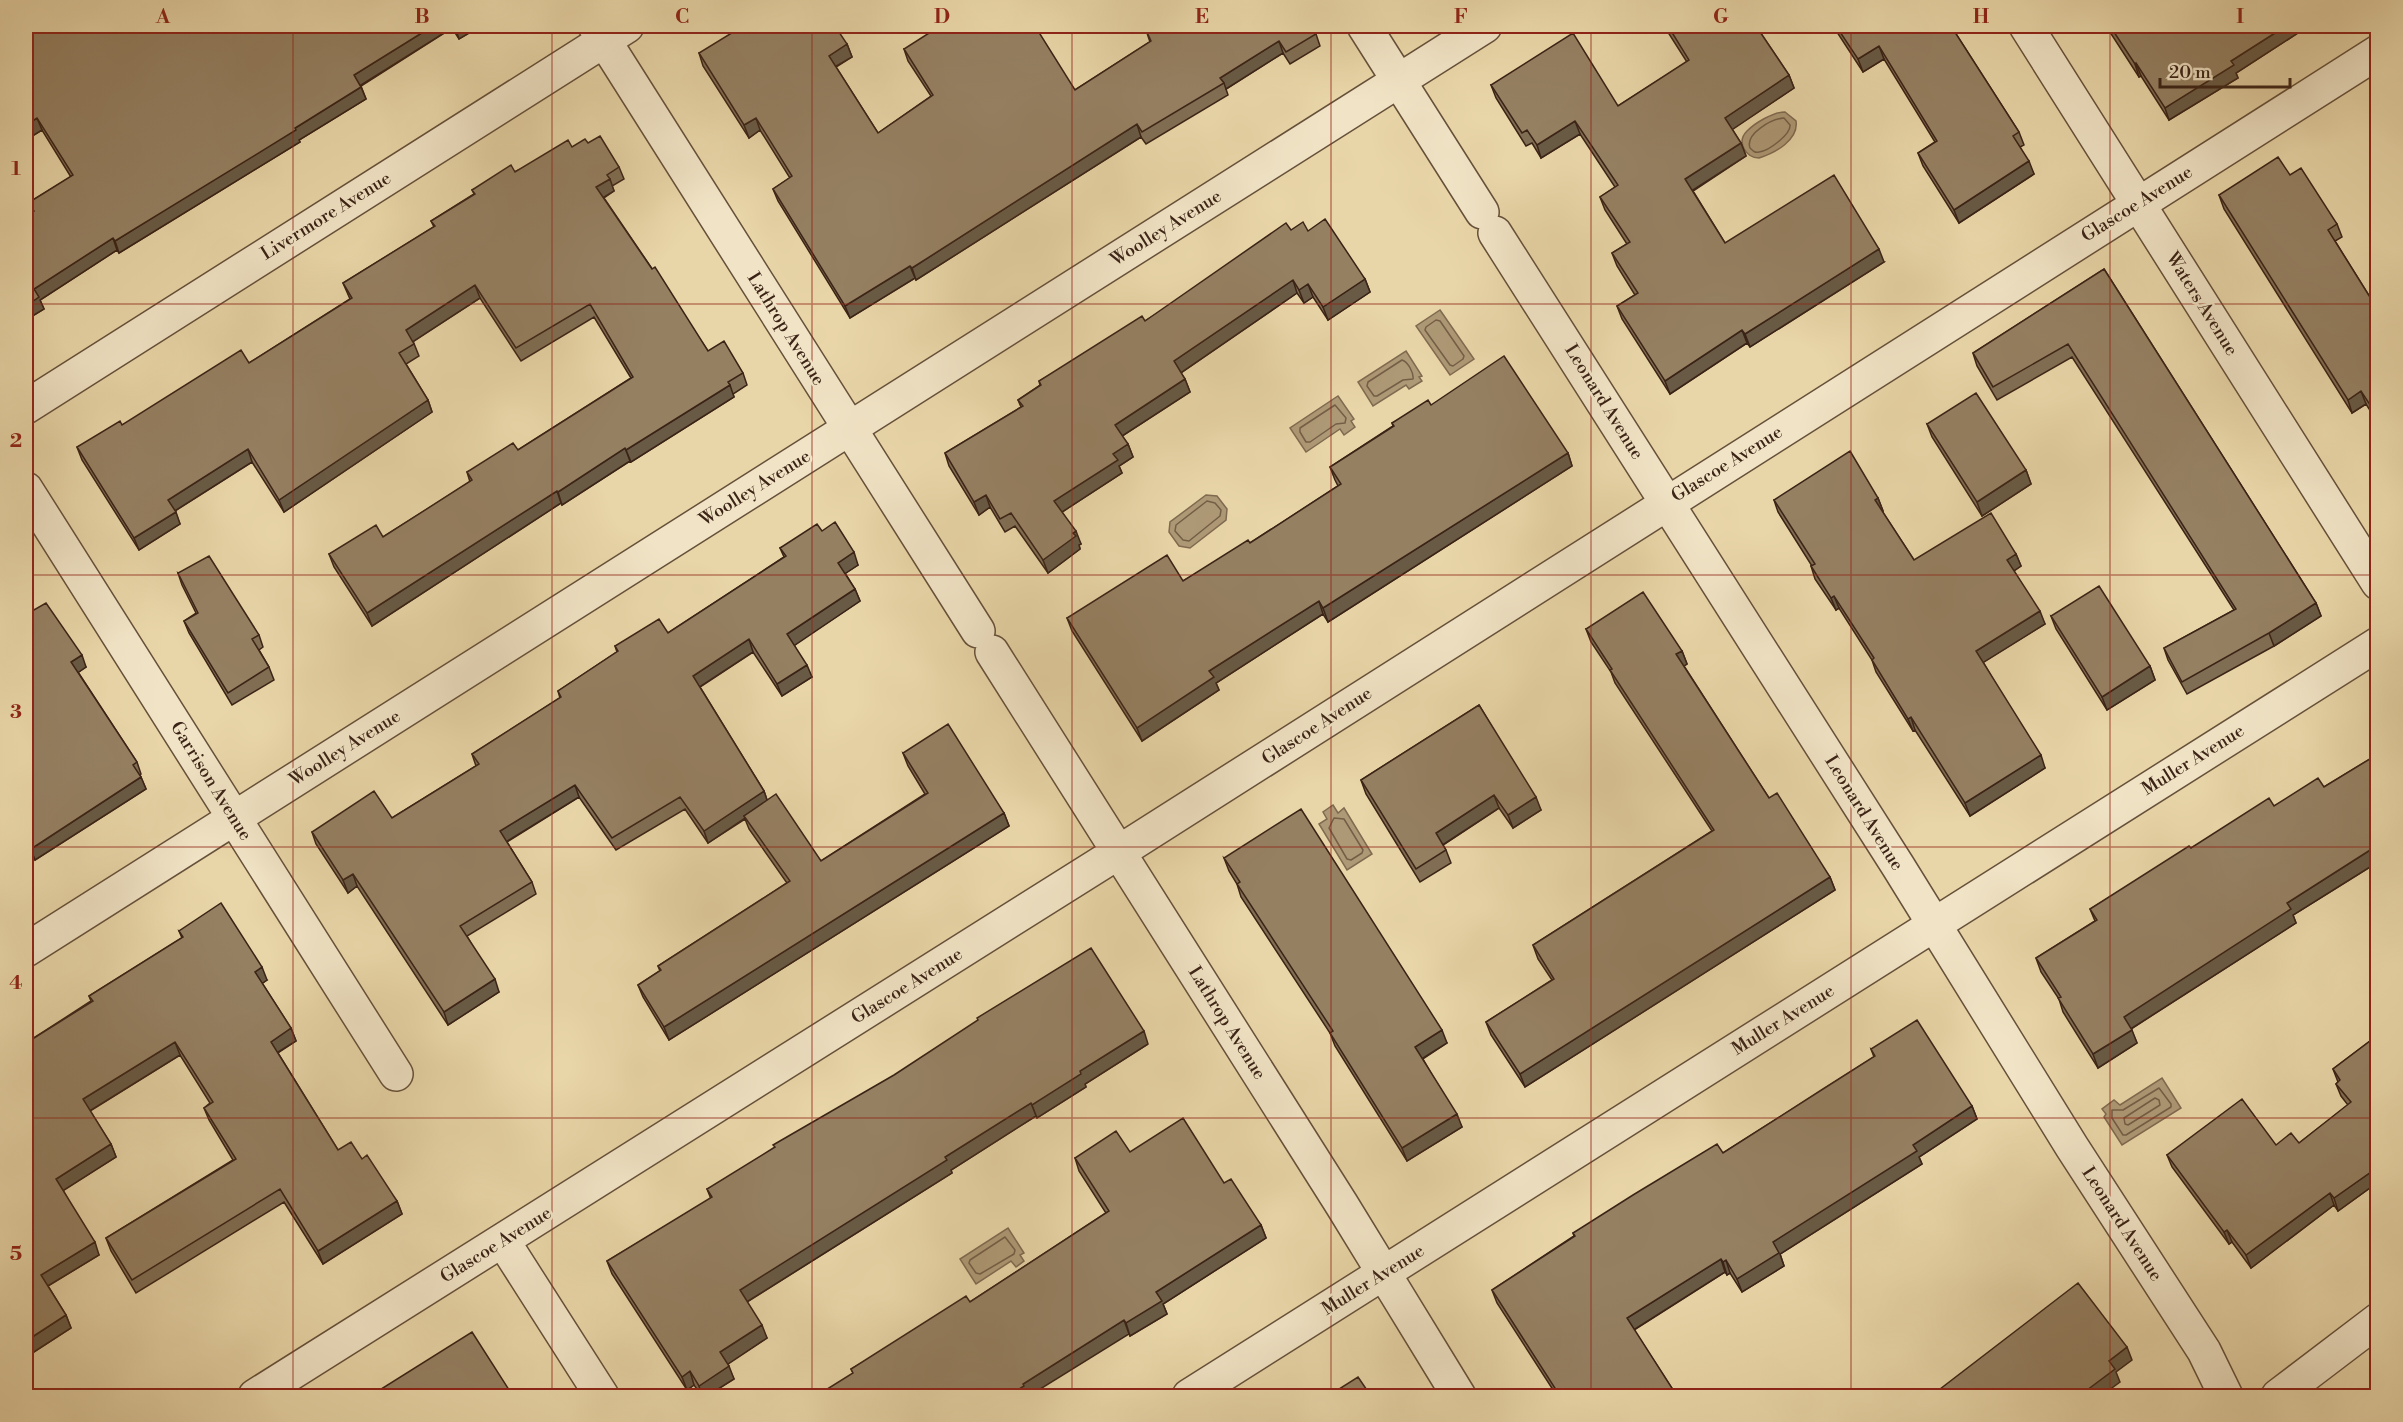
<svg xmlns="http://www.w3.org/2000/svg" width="2403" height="1422" font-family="'Libre Bodoni',serif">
	<rect width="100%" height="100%" fill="#e9d6a8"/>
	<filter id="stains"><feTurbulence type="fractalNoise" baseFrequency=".00333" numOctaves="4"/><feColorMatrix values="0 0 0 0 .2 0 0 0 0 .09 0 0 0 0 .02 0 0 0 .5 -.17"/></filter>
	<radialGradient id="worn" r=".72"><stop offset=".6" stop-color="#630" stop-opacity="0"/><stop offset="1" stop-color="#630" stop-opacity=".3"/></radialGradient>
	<path fill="#ae9976" stroke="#806a50" stroke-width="1.5" d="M1785 112 1796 121C1799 140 1775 153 1759 158 1746 158 1736 142 1747 131 1755 123 1773 112 1785 112Z
		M1440 310 1474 359 1450 375 1416 326Z
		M1406 351 1422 376 1419 377 1422 381 1409 389 1406 385 1373 406 1358 382Z
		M1338 396 1354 419 1351 421 1355 427 1344 435 1340 429 1306 452 1290 428Z
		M1206 495 1217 496 1227 509 1226 520 1190 548 1179 546 1169 532 1170 522Z
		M1333 805 1338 813 1344 808 1372 854 1347 870 1319 824 1327 819 1323 812Z
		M2162 1078 2181 1108 2122 1145 2104 1117 2106 1114 2102 1109 2114 1100 2120 1105Z
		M1008 1228 1024 1253 1020 1255 1024 1261 1016 1267 1011 1261 976 1284 960 1259Z"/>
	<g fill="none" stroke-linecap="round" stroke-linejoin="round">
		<path stroke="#745e46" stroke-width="1.5" d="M1784 118 1790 125C1791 134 1769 151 1759 152 1755 153 1753 151 1750 148 1745 134 1771 119 1784 118Z
			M1436 320 1440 321 1464 356 1463 359 1453 366 1450 365 1425 330 1426 327Z
			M1402 360C1408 362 1414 373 1413 379L1403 380 1377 396H1374L1367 386 1368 382Z
			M1335 405 1346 418 1345 423 1336 424 1310 442H1306L1300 432V428Z
			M1207 501 1215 503 1221 510 1220 516 1189 541 1183 540 1175 531 1176 525Z
			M1334 818 1344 819 1363 850 1362 853 1351 860 1347 859 1329 828Z
			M2159 1088 2171 1104V1107L2126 1135H2123L2112 1118V1110H2123Z
			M2155 1098 2159 1100 2160 1105 2128 1125 2125 1124 2124 1118Z
			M1005 1237 1015 1250 1014 1254 980 1274 976 1273 969 1263 970 1260Z"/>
		<g stroke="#66503a" stroke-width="36">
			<path id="street" d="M595 26 978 631
				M1364 26 1482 212
				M2026 26 2378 583
				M1495 233 1898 866 2072 1147 2204 1351 2226 1396
				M26 407 627 26
				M26 489 396 1074
				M992 652 1342 1205 1459 1396
				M26 950 1485 26
				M503 1241 602 1396
				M255 1396 1119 852 2378 52
				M1189 1396 2378 644
				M2278 1396 2378 1320"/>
		</g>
		<use href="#street" stroke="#f1e4c6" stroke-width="33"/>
	</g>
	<path fill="#806e54" stroke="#3b2316" stroke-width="1.5" d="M26 26H481L459 39 452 28 361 86 366 99 299 140 300 142 119 253 117 250 40 300 44 309 26 320V216L32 212 28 203 71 177 42 130 26 140Z
		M1664 26H1756L1789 75 1794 88 1732 129 1741 143 1746 156 1693 191 1725 243 1884 262 1750 347 1747 343 1670 394 1622 319 1617 306 1635 295 1617 266 1612 253 1627 244 1605 210 1600 197 1615 187 1580 134 1541 158 1532 143 1526 146 1496 98 1491 85 1618 106 1687 62Z
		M1833 26H1951L2019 132 2024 145 2020 147 2034 174 1959 223 1923 166 1918 153 1935 142 1884 59 1863 72Z
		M2106 26H2296L2298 33 2236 73 2238 78 2169 120 2141 76 2139 77Z
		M1146 30 1316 34 1320 46 1290 64 1283 53 1226 89 1228 95 1146 144 1141 137 916 280 915 278 850 318 778 201 773 189 790 178 760 130 749 138 703 66 699 53 847 44 852 57 836 67 878 133 931 96 908 61 904 49 1075 90 1150 42Z
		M588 143 619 167 624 179 612 186 614 191 604 198 708 351 743 373 747 385 733 394 734 397 631 462 630 461 562 505 561 503 372 626 334 567 329 554 383 537 470 482 467 472 518 450 631 378 594 317 521 361 480 298 413 341 419 356 406 364 428 400 432 412 284 512 252 462 175 511 180 524 139 550 82 460 77 447 249 363 350 299 343 283 434 227 431 221 474 194 472 190 572 147Z
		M2290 175 2337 224 2342 237 2335 241 2378 310V423L2366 404 2352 413 2224 209 2219 195Z
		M1291 230 1308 231 1365 279 1370 292 1328 320 1313 297 1304 303 1297 293 1181 373 1185 379 1190 392 1122 436 1128 444 1133 457 1119 466 1122 473 1062 512 1081 544 1079 545 1080 549 1048 573 1015 526 1005 532 990 507 979 515 949 466 945 453 1021 407 1018 400 1040 385 1039 381 1145 321Z
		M2104 269 2316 603 2321 616 2274 646 2187 694 2168 660 2164 648 2234 610 2072 357 1997 400 1977 366 1973 353Z
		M1431 405 1568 453 1572 466 1328 622 1323 614 1216 683 1219 690 1142 741 1072 631 1067 618 1183 581 1250 543 1338 486 1335 480 1330 467 1393 426 1392 423Z
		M1927 424 2026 470 2031 484 1982 516 1932 437Z
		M1878 498 1883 511H1882L1914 560 2016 554 2021 566 2014 571 2045 624 1983 662 2045 768 1970 816 1915 730 1913 731 1876 672 1872 660 1839 608 1836 610 1815 579 1811 566H1812L1778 512 1774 500Z
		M822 531 858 565 845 573 855 589 860 601 794 645 812 677 782 696 753 652 700 687 764 791 767 800 821 861 925 794 908 766 903 753 1004 813 1009 826 669 1040 643 997 638 985 660 971 658 966 787 883 749 829 745 819 708 843 685 809 616 850 579 797 507 842 532 882 536 894 467 936 499 992 448 1025 357 886 348 893 316 844 312 832 392 818 476 766 472 754 560 698 558 691 617 652 615 646 668 633 784 557 780 548Z
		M178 573 259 635 263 647 259 650 269 667 274 680 232 705 189 633 184 621 196 613 182 585Z
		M26 596 34 610 86 667 78 672 137 762 141 774 140 775 146 789 35 860 27 848 26 849Z
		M2051 616 2150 666 2155 680 2107 710 2056 629Z
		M1586 629 1682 651 1687 664 1684 666 1769 798 1830 877 1835 890 1525 1087 1491 1035 1486 1022 1552 980 1538 959 1533 945 1712 831 1615 683 1611 672 1591 642Z
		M1479 705 1541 810 1513 828 1499 808 1443 845 1446 850 1451 863 1420 882 1366 794 1361 780Z
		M2378 754V862L2293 915 2296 923 2131 1029 2137 1043 2098 1068 2063 1012 2059 999 2041 972 2036 958 2095 921 2090 909 2191 848 2274 806 2324 787Z
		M1224 858 1447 1043 1423 1059 1462 1127 1407 1161 1335 1046 1330 1033 1241 897 1237 884 1229 871Z
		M179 931 267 980 262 983 291 1028 296 1041 278 1053 338 1150 362 1159 397 1201 402 1214 323 1264 284 1202 136 1293 111 1251 106 1238 233 1160 209 1120 204 1108 210 1103 180 1055 90 1111 111 1144 116 1157 63 1190 99 1255 48 1286 66 1315 71 1328 26 1357V1043L91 1001 89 996 182 938Z
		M2378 1035V1182L2338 1211 2334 1205 2251 1268 2232 1242 2229 1244 2172 1167 2167 1155 2299 1143 2348 1105 2341 1096 2336 1084 2338 1082 2333 1069Z
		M1148 1044 1085 1084 1086 1087 1037 1118 1036 1116 951 1170 952 1173 747 1302 767 1338 727 1364 734 1379 707 1396H702L694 1385 687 1390 612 1274 607 1261 711 1199 707 1189Z
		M1871 1049 1972 1106 1977 1119 1919 1157 1922 1164 1780 1254 1784 1266 1742 1292 1730 1273 1727 1275 1725 1272 1634 1330 1677 1396H1557L1497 1303 1492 1290 1574 1236 1573 1233 1723 1153 1874 1057Z
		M1130 1152 1224 1183 1261 1225 1266 1238 1163 1304 1167 1314 1130 1336 1129 1334 853 1373 851 1369 970 1302 1106 1213 1079 1171 1075 1158Z"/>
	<path fill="#685a45" stroke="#3b2316" stroke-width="1.5" d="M433 26H451L452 28 358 87 354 75Z
		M457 26H481L459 39 455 27Z
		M2286 26H2296L2298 33 2236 73 2238 78 2169 120 2165 108 2231 61Z
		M1279 41 1283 53 1226 89 1224 83 1220 78Z
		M847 44 852 57 833 68 829 56Z
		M1879 46 1884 59 1863 72 1858 59Z
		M2136 63 2141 76 2139 77 2135 64Z
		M1789 75 1794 88 1730 131 1725 118Z
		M361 87 366 99 299 140 300 142 119 253 115 241Z
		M37 118 42 130 26 140V125Z
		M756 118 760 130 749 138 744 125Z
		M1575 121 1580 134 1541 158 1537 145Z
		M1137 124 1141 137 916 280 912 268Z
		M1741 143 1746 156 1690 192 1685 179Z
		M2029 161 2034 174 1959 223 1954 210Z
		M610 179 614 191 601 199 596 187Z
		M113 238 117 250 40 300 44 309 26 320V306L34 289Z
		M1879 249 1884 262 1750 347 1745 334Z
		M910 266 915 278 850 318 845 306Z
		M1365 279 1370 292 1328 320 1323 307Z
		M1293 280 1297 293 1179 374 1174 361Z
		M1308 284 1313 297 1304 303 1299 290Z
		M475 285 480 298 411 343 406 330Z
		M1742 330 1747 343 1670 394 1665 381Z
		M1185 379 1190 392 1119 438 1115 425Z
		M730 385 734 397 631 462 626 450Z
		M2361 391 2366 404 2352 413 2348 400Z
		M428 400 432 412 284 512 279 500Z
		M1128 444 1133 457 1119 466 1122 473 1059 514 1054 501 1113 454Z
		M625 448 630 461 562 505 558 492Z
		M248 449 252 462 173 512 168 500Z
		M1568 453 1572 466 1328 622 1323 608Z
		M2026 470 2031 484 1982 516 1977 502Z
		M557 491 561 503 372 626 367 613Z
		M986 495 990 507 979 515 974 502Z
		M1878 498 1883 511 1880 513 1875 500Z
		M176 512 180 524 139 550 134 538Z
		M1076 531 1081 544 1079 545 1080 549 1048 573 1043 560Z
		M854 552 858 565 843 575 838 563Z
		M2016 554 2021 566 2012 572 2007 560Z
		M855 589 860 601 792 647 787 634Z
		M1834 596 1839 608 1836 610 1831 598Z
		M1319 601 1323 614 1216 683 1219 690 1142 741 1137 728 1209 671Z
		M2316 603 2321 616 2274 646 2269 633Z
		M2040 611 2045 624 1981 664 1976 651Z
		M749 639 753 652 698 688 693 676Z
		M1682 651 1687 664 1681 668 1676 654Z
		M82 655 86 667 76 674 71 662Z
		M807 665 812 677 782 696 777 684Z
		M2150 666 2155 680 2107 710 2102 697Z
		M1911 717 1915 730 1913 731 1908 719Z
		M2041 755 2045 768 1970 816 1965 803Z
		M141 777 146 789 35 860 31 849Z
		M575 785 579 797 504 843 500 831Z
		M764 791 768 803 744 816 745 818 708 843 704 831Z
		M1494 795 1499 808 1441 846 1436 833Z
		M1536 797 1541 810 1513 828 1508 815Z
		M1004 813 1009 826 669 1040 664 1027Z
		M2378 845V862L2293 915 2296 923 2129 1030 2124 1017 2287 903Z
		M353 874 357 886 348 893 343 880Z
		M1830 877 1835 890 1525 1087 1520 1074Z
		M262 967 267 980 260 985 255 972Z
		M495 979 499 992 448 1025 444 1012Z
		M291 1028 296 1041 275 1054 271 1042Z
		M1442 1030 1447 1043 1420 1060 1415 1047Z
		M2132 1030 2137 1043 2098 1068 2093 1054Z
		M1144 1031 1148 1044 1085 1084 1086 1087 1037 1118 1032 1105 1080 1071Z
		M175 1042 180 1055 88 1112 83 1099Z
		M1031 1103 1036 1116 951 1170 952 1173 745 1303 740 1290 945 1157Z
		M1972 1106 1977 1119 1919 1157 1922 1164 1780 1254 1784 1266 1742 1292 1737 1279 1773 1242 1913 1145Z
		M1457 1114 1462 1127 1407 1161 1402 1148Z
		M111 1144 116 1157 61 1192 56 1179Z
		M2378 1167V1182L2338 1211 2334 1198Z
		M2330 1193 2334 1205 2251 1268 2246 1255Z
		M397 1201 402 1214 323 1264 318 1251Z
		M1261 1225 1266 1238 1163 1304 1167 1314 1130 1336 1126 1323 1156 1292Z
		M2227 1230 2232 1242 2229 1244 2224 1232Z
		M95 1242 99 1255 46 1287 41 1275Z
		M1721 1259 1725 1272 1632 1331 1627 1318Z
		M1726 1260 1730 1273 1727 1275 1723 1262Z
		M66 1315 71 1328 26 1357V1341Z
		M1124 1320 1129 1334 1029 1396H1008L1023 1384Z
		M762 1325 767 1338 725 1366 720 1352Z
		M2127 1347 2132 1360 2116 1372 2120 1382 2101 1396H2079L2109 1361Z
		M729 1366 734 1379 707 1396H702L699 1386Z
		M690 1371 694 1385 687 1390 682 1377Z"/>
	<path fill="#958062" stroke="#3b2316" stroke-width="1.5" d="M26 26H433L354 75 361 87 295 128 296 130 115 241 113 238 34 289 39 297 26 306V216L34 211 28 203 73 175 37 118 26 125Z
		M743 26H835L847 44 829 56 878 133 933 95 904 49 940 26H1024L1025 28 1030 26H1035L1075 90 1151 41 1146 30 1153 26H1311L1316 34 1286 52 1279 41 1220 78 1224 83 1142 132 1137 124 912 268 910 266 845 306 773 189 792 176 756 118 744 125 699 53Z
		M1668 26H1756L1789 75 1725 118 1741 143 1685 179 1725 243 1834 175 1879 249 1745 334 1742 330 1665 381 1617 306 1638 293 1612 253 1630 242 1600 197 1618 185 1575 121 1537 145 1527 130 1522 133 1491 85 1573 33 1618 106 1689 60Z
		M1836 26H1951L2019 132 2013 136 2029 161 1954 210 1918 153 1937 141 1879 46 1858 59Z
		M2110 26H2286L2231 61 2234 65 2165 108 2136 63 2135 64Z
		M600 136 619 167 607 175 610 179 596 187 652 269 655 267 708 351 724 341 743 373 728 382 730 385 626 450 625 448 558 492 557 491 367 613 329 554 376 525 383 537 472 480 467 472 513 443 518 450 633 377 590 304 516 348 475 285 406 330 414 344 399 353 428 400 279 500 248 449 168 500 176 512 134 538 77 447 120 421 122 425 241 350 249 363 352 298 343 283 435 226 431 221 475 194 472 190 511 165 515 172 568 140 572 147 585 139 588 143Z
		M2278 157 2290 175 2301 168 2337 224 2328 230 2378 310V417L2361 391 2348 400 2219 195Z
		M1325 219 1365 279 1323 307 1308 284 1299 290 1293 280 1174 361 1185 379 1115 425 1128 444 1113 454 1118 460 1054 501 1076 531 1073 533 1076 536 1043 560 1011 513 1000 519 986 495 974 502 945 453 1023 406 1018 400 1041 385 1039 381 1142 316 1145 321 1286 223 1291 230 1303 222 1308 231Z
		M2104 269 2316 603 2269 633 2182 682 2164 648 2236 609 2068 344 1993 387 1973 353Z
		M1504 356 1568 453 1323 608 1319 601 1209 671 1214 677 1137 728 1067 618 1167 555 1183 581 1248 540 1250 543 1341 484 1330 467 1394 426 1392 423 1428 400 1431 405Z
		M1976 393 2026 470 1977 502 1927 424Z
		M1850 451 1878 498 1875 500 1914 560 1991 513 2016 554 2007 560 2040 611 1976 651 2041 755 1965 803 1911 717 1908 719 1872 660 1874 658 1834 596 1831 598 1811 566 1815 564 1774 500Z
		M835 522 854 552 838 563 855 589 787 634 807 665 777 684 749 639 693 676 764 791 704 831 680 797 612 838 575 785 500 831 532 882 460 926 495 979 444 1012 353 874 343 880 312 832 374 791 392 818 479 764 472 754 561 697 558 691 618 651 615 646 659 619 668 633 786 556 780 548 817 524 822 531Z
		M209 556 259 635 252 639 269 667 228 693 184 621 198 613 178 573Z
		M2099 586 2150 666 2102 697 2051 616Z
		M1643 592 1682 651 1676 654 1769 798 1777 793 1830 877 1520 1074 1486 1022 1554 979 1533 945 1714 830 1610 670 1612 669 1586 629Z
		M26 596 34 610 46 603 82 655 71 662 137 762 133 765 141 777 31 849 26 840Z
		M1479 705 1536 797 1508 815 1494 795 1436 833 1446 850 1416 869 1361 780Z
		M948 724 1004 813 664 1027 638 985 661 970 658 966 790 881 744 816 776 794 821 861 928 793 903 753Z
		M2378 754V845L2287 903 2291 909 2124 1017 2132 1030 2093 1054 2058 998 2061 997 2036 958 2097 920 2090 909 2189 846 2191 848 2269 798 2274 806 2318 778 2324 787Z
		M1301 809 1442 1030 1415 1047 1457 1114 1402 1148 1330 1033 1333 1031 1237 884 1240 882 1224 858Z
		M221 903 262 967 255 972 291 1028 271 1042 338 1150 351 1142 362 1159 367 1155 397 1201 318 1251 280 1189 132 1280 106 1238 236 1159 204 1108 213 1102 175 1042 83 1099 111 1144 56 1179 95 1242 41 1275 66 1315 26 1341V1043L93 1001 89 996 183 937 179 931Z
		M1091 948 1144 1031 1080 1071 1081 1074 1032 1105 1031 1103 945 1157 947 1160 740 1290 762 1325 720 1352 729 1366 699 1386 690 1371 682 1377 607 1261 712 1197 707 1189 775 1147 773 1145 894 1075 978 1020 977 1018Z
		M1917 1020 1972 1106 1913 1145 1917 1151 1773 1242 1779 1253 1737 1279 1726 1260 1723 1262 1721 1259 1627 1318 1677 1396H1560L1492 1290 1575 1236 1573 1233 1633 1195 1717 1144 1723 1153 1823 1089 1875 1056 1871 1049Z
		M2378 1035V1167L2334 1198 2330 1193 2246 1255 2227 1230 2224 1232 2167 1155 2242 1099 2276 1145 2291 1133 2299 1143 2351 1102 2336 1084 2340 1080 2333 1069Z
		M1183 1118 1224 1183 1231 1179 1261 1225 1156 1292 1162 1301 1126 1323 1124 1320 1023 1384 1024 1386 1008 1396H816L853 1373 851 1369 966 1296 970 1302 1109 1211 1075 1158 1116 1131 1130 1152Z
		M2078 1283 2127 1347 2109 1361 2115 1369 2079 1396H1931Z
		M472 1332 513 1396H370Z
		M1358 1377 1371 1396H1328Z"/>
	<path fill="none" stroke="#8f2418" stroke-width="1.5" stroke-opacity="0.55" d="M293 26V1396M552 26V1396M812 26V1396M1072 26V1396M1331 26V1396M1591 26V1396M1851 26V1396M2110 26V1396M26 304H2378M26 575H2378M26 847H2378M26 1118H2378"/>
	<g text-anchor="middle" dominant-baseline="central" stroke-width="5" stroke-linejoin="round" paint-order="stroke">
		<g font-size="18" fill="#3b2316" stroke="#f1e4c6">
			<text transform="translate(2137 204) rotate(-32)">Glascoe Avenue</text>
			<text transform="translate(326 216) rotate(-32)">Livermore Avenue</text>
			<text transform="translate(1166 228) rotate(-32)">Woolley Avenue</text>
			<text transform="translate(2202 304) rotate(58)">Waters Avenue</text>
			<text transform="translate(786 329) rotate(58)">Lathrop Avenue</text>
			<text transform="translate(1604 402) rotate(58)">Leonard Avenue</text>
			<text transform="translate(1727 464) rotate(-32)">Glascoe Avenue</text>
			<text transform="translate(755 488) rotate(-32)">Woolley Avenue</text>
			<text transform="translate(1317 726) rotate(-33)">Glascoe Avenue</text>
			<text transform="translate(345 748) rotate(-32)">Woolley Avenue</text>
			<text transform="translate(2193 760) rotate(-32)">Muller Avenue</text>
			<text transform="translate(211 781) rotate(58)">Garrison Avenue</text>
			<text transform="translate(1864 813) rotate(58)">Leonard Avenue</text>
			<text transform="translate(907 986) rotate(-32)">Glascoe Avenue</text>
			<text transform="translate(1783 1020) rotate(-32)">Muller Avenue</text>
			<text transform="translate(1227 1023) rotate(58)">Lathrop Avenue</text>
			<text transform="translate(2122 1224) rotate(57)">Leonard Avenue</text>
			<text transform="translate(496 1245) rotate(-32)">Glascoe Avenue</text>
			<text transform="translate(1373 1280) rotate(-32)">Muller Avenue</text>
		</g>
	</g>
	<rect width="2403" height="1422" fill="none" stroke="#e9d6a8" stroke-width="66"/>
	<path d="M2160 78v9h130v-9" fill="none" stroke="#3b2316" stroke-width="3"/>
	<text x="2169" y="78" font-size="18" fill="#3b2316" stroke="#f1e4c6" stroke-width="4.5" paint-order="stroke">20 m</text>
	<rect x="33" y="33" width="2337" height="1356" fill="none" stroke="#8f2418" stroke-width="2"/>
	<g font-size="20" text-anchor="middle" font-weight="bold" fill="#8f2418">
		<text x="163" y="23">A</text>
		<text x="422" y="23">B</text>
		<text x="682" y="23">C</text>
		<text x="942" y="23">D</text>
		<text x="1202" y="23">E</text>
		<text x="1461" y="23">F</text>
		<text x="1721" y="23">G</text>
		<text x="1981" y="23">H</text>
		<text x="2240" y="23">I</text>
		<text x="16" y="175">1</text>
		<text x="16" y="447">2</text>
		<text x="16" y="718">3</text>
		<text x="16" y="989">4</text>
		<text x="16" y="1260">5</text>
	</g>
	<rect width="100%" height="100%" filter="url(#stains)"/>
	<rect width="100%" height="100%" fill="url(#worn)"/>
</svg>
